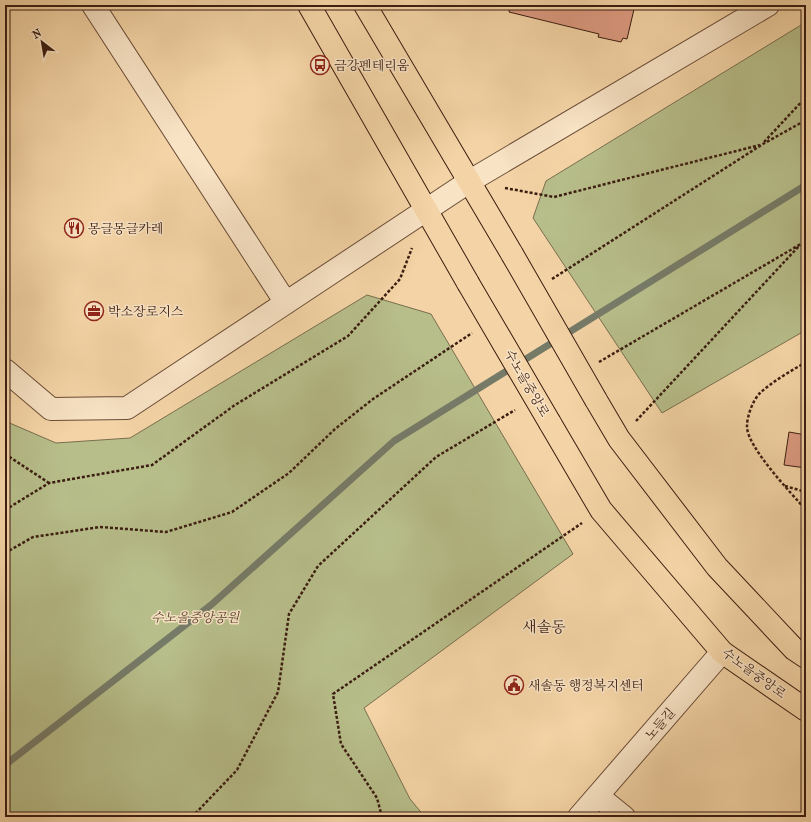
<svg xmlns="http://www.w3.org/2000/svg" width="811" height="822" font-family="'IM FELL French Canon','Noto Serif KR',serif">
	<rect width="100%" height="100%" fill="#f4d4a6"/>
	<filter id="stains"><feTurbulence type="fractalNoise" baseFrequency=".005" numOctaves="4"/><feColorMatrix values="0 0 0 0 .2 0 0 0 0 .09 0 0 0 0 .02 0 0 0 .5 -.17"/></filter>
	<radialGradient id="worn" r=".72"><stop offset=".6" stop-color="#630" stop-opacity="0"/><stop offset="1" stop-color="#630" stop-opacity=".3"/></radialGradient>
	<path fill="#b7be8a" stroke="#796e4e" d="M806 22V330L662 413 533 218 546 181Z
		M367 295 431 314 573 554 364 708 410 799 425 817H5V421L56 443 130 438Z"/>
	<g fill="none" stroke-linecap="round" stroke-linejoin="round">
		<path stroke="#767b68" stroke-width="7" d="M5 765 211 605 394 441 806 185"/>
	</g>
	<path fill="#dc9a80" stroke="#3b1d11" d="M510 5H635L627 39 623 38 621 42 598 37 599 34 509 12Z
		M789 432 806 435V468L784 465Z"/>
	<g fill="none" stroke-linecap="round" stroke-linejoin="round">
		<g stroke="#694b36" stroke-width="24">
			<path id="minor" d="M93 5 286 303
				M5 370 51 409 127 408 470 181 768 5
				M598 796 624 817
				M579 817 722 652"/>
		</g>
		<g stroke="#3b1d11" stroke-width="24">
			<path id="major" d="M309 5 468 283
				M365 5 512 254
				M596 400 619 439 717 567 794 649 806 657
				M550 423 601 510 722 652 806 710"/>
		</g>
		<path stroke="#3b1d11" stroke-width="2.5" stroke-dasharray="3 2" stroke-linecap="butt" d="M764 142 806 97
			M505 188 554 197 760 145
			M552 279 763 144 806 120
			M599 362 806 241
			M806 362C791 371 773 381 760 393 753 400 747 416 747 426 746 446 792 494 806 510
			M636 421 800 245
			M5 454 49 483
			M785 486 806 492
			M5 510 49 483 152 465 235 405 348 336 400 279 412 248
			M5 553 33 537 100 527 166 532 232 512 289 473 335 429 373 399 472 333
			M192 817 237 770 278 692 289 614 318 566 436 457 515 410
			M382 817 377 798 341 744 333 694 582 523"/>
		<use href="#minor" stroke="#f8e3c5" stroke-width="22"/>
		<use href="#major" stroke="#f4d4a6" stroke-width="22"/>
		<g stroke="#3b1d11" stroke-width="24" stroke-linecap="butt">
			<path id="major-bridge" d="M512 254 596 400
				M468 283 550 423"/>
		</g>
		<use href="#major-bridge" stroke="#f4d4a6" stroke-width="22"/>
	</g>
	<defs>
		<g id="bus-ring" transform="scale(1)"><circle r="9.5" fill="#f8e3c5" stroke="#8f2418" stroke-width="1.5"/><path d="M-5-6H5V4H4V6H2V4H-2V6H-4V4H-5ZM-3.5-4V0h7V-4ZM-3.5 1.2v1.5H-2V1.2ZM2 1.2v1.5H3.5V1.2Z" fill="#8f2418"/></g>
		<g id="restaurant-ring" transform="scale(1)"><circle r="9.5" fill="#f8e3c5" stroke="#8f2418" stroke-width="1.5"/><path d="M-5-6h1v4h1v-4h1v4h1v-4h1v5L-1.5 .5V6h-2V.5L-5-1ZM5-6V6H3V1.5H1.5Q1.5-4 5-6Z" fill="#8f2418"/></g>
		<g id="office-ring" transform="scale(1)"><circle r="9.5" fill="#f8e3c5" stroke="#8f2418" stroke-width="1.5"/><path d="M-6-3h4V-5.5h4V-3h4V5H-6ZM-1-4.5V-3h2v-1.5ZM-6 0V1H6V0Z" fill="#8f2418"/></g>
		<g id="civic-ring" transform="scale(1)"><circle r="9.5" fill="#f8e3c5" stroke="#8f2418" stroke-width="1.5"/><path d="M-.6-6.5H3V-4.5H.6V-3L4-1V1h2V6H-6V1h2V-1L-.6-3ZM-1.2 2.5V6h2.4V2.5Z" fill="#8f2418"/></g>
	</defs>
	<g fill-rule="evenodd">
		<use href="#bus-ring" x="320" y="65"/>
		<use href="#restaurant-ring" x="74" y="228"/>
		<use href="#office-ring" x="94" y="311"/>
		<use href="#civic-ring" x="514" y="685"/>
	</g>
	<g text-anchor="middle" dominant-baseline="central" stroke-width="3" stroke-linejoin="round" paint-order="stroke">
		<g font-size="13" fill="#3b1d11" stroke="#f8e3c5" text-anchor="start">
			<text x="334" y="65">금강펜테리움</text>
			<text x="88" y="228">몽글몽글카레</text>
			<text x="108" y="311">박소장로지스</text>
			<text x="528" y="685">새솔동 행정복지센터</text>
		</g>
		<g font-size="13" fill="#3b1d11" stroke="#f8e3c5">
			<text transform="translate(527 383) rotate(60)">수노을중앙로</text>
			<text transform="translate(754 673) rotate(36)">수노을중앙로</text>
			<text transform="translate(660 724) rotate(-49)">노들길</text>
		</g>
		<g font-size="13" font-style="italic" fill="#5a452f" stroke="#f8e3c5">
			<text x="195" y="617">수노을중앙공원</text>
		</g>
		<g font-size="15" fill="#3b1d11" stroke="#f8e3c5">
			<text x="544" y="627">새솔동</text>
		</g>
	</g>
	<rect width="811" height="822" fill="none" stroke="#f4d4a6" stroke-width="20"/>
	<rect x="6" y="6" width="799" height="810" fill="none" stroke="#3b1d11" stroke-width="2"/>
	<rect x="10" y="10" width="791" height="802" fill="none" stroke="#3b1d11"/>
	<g transform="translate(42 42) rotate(329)" stroke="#f8e3c5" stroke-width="3" paint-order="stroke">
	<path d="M0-3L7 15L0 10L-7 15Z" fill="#3b1d11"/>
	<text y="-6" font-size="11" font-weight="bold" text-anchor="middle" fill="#3b1d11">N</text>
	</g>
	<rect width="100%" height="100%" filter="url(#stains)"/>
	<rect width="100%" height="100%" fill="url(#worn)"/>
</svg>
